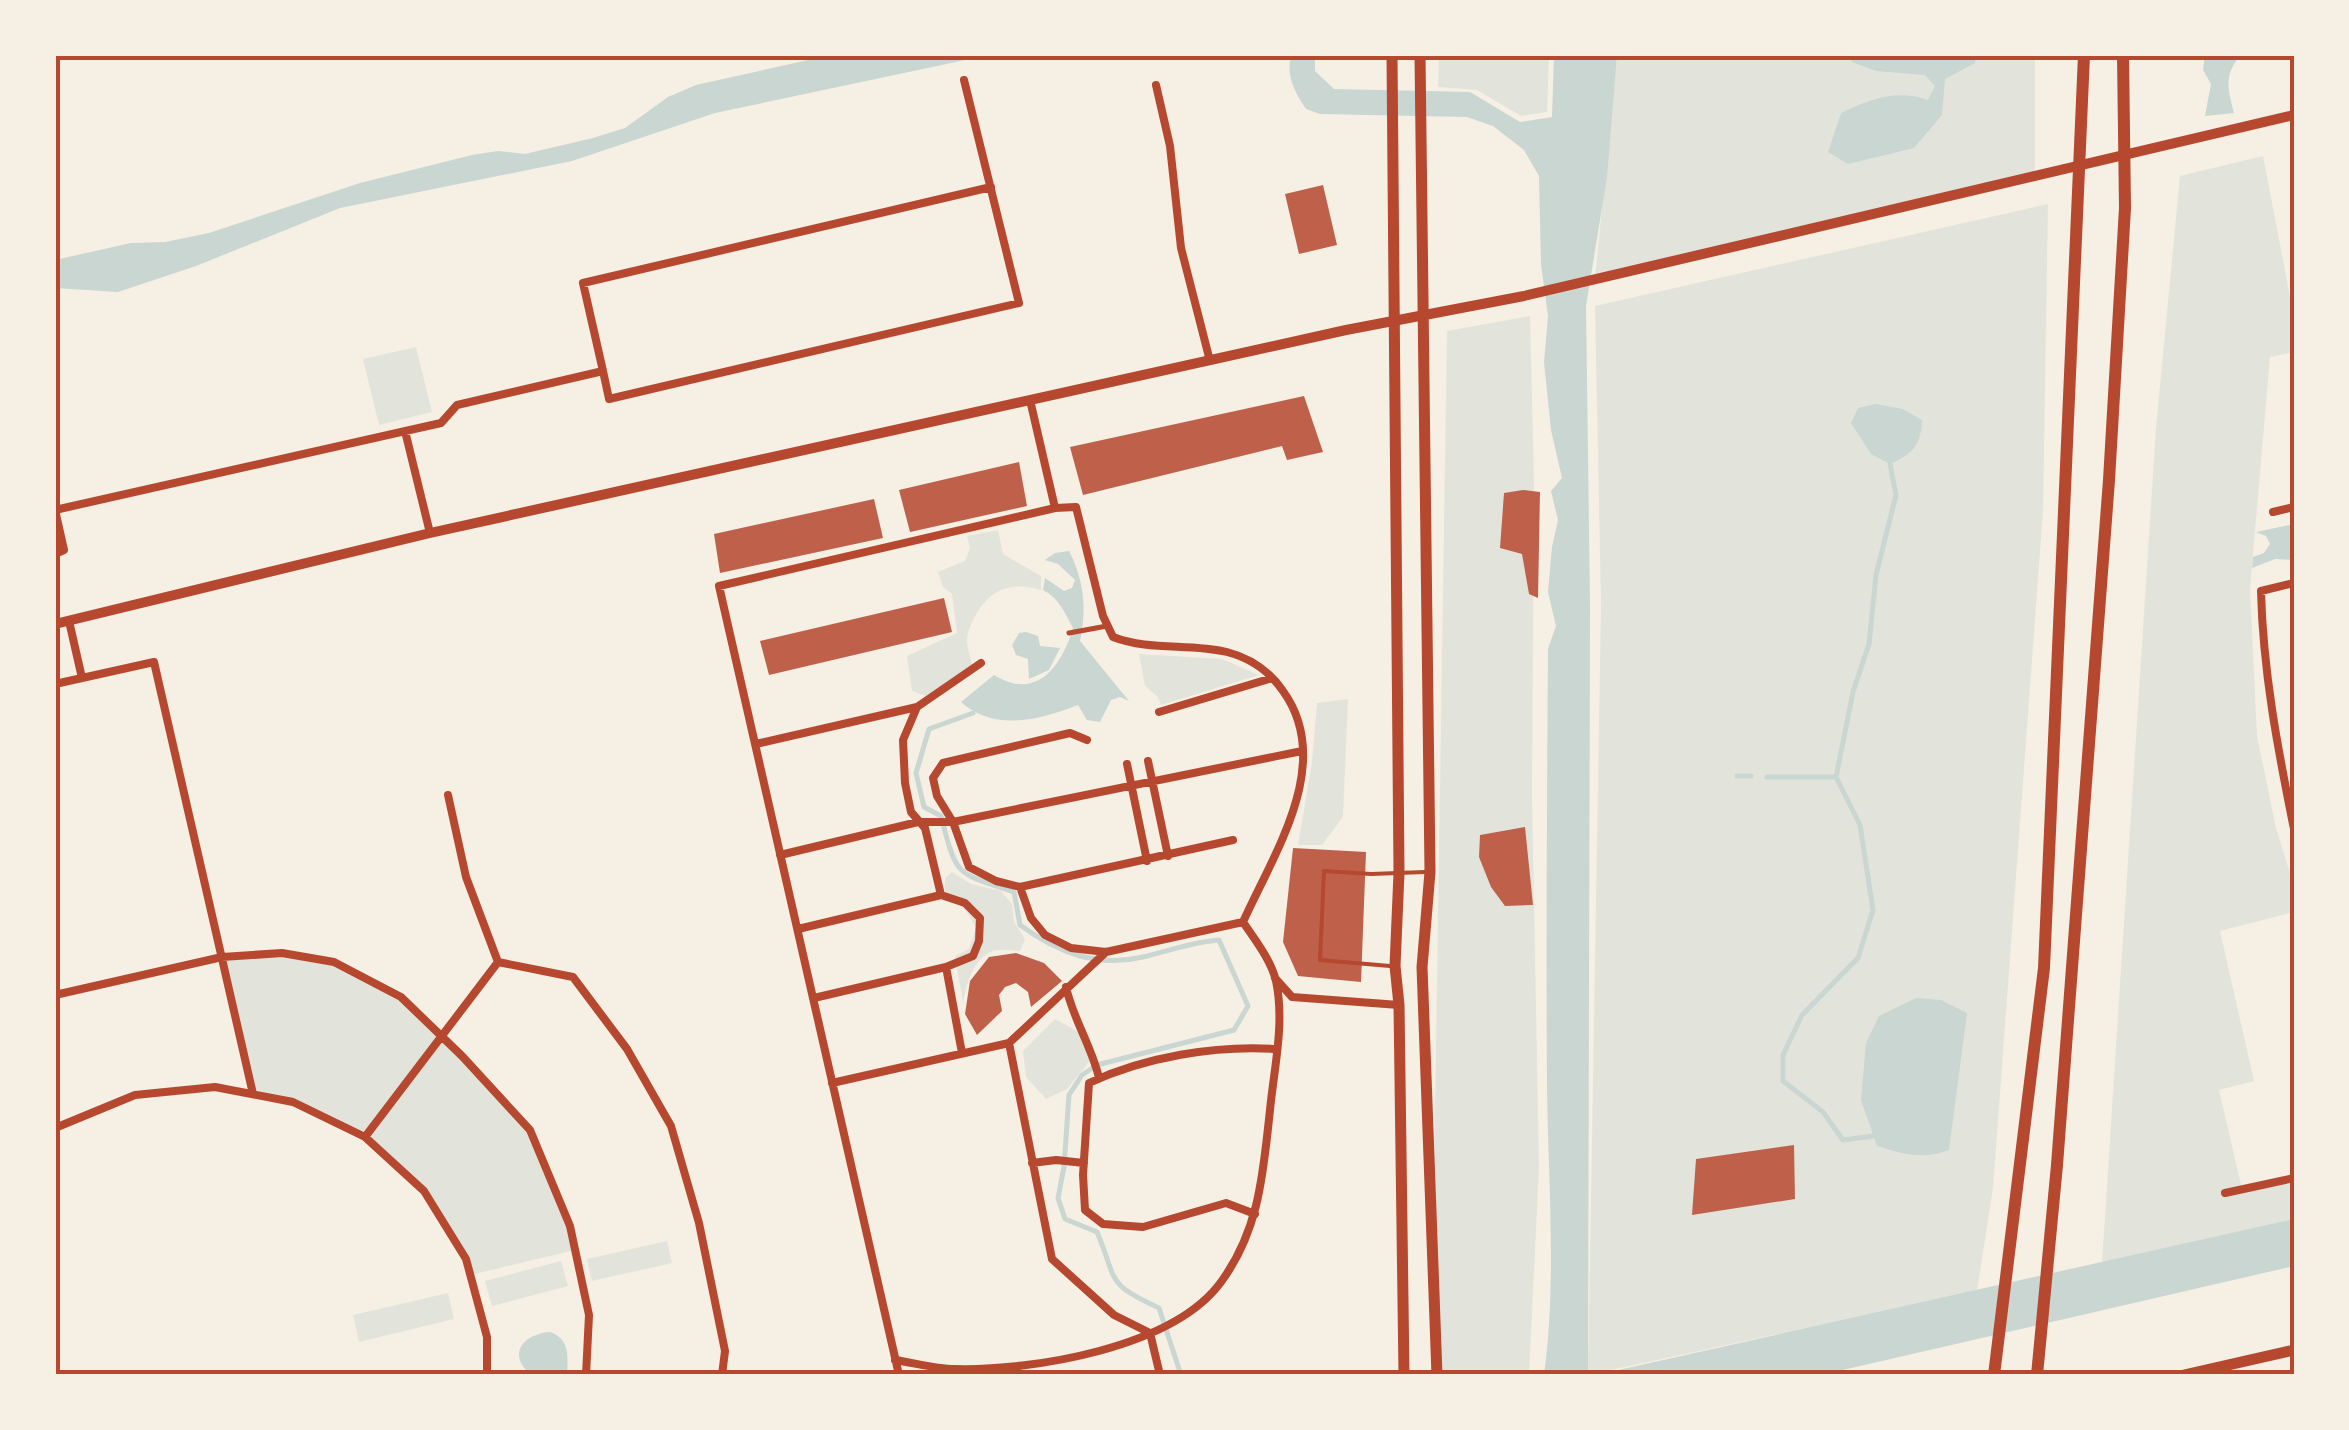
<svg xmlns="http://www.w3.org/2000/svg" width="2349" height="1430" font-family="'PT Sans Narrow',sans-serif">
	<rect width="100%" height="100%" fill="#f6efe4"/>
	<path fill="#e2e4dc" d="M1439 55H1549L1547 112 1521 116 1477 90 1438 87Z
		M1617 55H2035V175L1595 279Z
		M2263 156 2294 317V352L2270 357 2250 589 2257 736 2276 828 2294 886V912L2220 931 2254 1081 2219 1090 2242 1189 2294 1178V1219L2102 1263 2156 428 2180 176Z
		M2048 204 2043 511 1993 1188 1977 1291 1588 1375 1601 605 1595 306Z
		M1530 316 1534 482 1532 794 1539 1168 1529 1375H1431L1447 331Z
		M416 347 432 412 379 425 363 359Z
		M998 530 1003 554 1041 576V590C1015 582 993 587 978 611 973 620 967 630 967 641 967 649 971 657 972 665L926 696 912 691 907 656 957 633 952 594 943 587 938 572 965 561 970 548 967 536Z
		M1139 654 1222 659 1259 675 1161 705 1158 697 1145 686Z
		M1348 699 1343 817 1322 845H1298L1312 762 1317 703Z
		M952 872 971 884 1001 891 1012 904 1014 922 1025 939 1020 951C1013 951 1000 949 993 951 973 958 966 985 963 1003L955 956 969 949 976 927 966 911 945 891V878Z
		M282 953 334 962 401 997 530 1130 570 1226 575 1250 470 1275C465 1256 455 1242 445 1226 401 1154 336 1110 253 1094L222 957Z
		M1055 1019 1077 1031 1093 1057 1067 1089 1046 1099 1026 1077 1023 1051Z
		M667 1241 672 1263 592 1281 587 1259Z
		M561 1261 568 1286 492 1306 485 1281Z
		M448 1293 454 1319 359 1342 353 1315Z"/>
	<path fill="#c9d6d2" d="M831 55H989L715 113 572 161 340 208 196 266 118 292 55 288V260L131 243 165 242 209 233 360 183 472 155 498 151 525 154 593 138 625 128 668 97 696 85Z
		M1291 55H1315V71L1334 89 1470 92 1520 122 1552 117 1554 55H1617L1607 177 1586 306 1590 606 1588 1375H1544C1557 1280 1548 1180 1547 1085 1546 939 1547 794 1548 649L1556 626 1548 592 1552 547 1558 520 1551 491 1562 478 1551 430 1544 362 1548 316 1541 264 1539 176 1524 150 1493 126 1467 117 1320 114 1306 109C1294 91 1286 76 1291 55Z
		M1850 55H1976L1975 63 1945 79 1942 115 1914 148 1848 164 1828 152 1841 113C1871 99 1895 89 1928 100L1935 86 1925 75 1876 71 1852 62Z
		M2205 55H2241C2223 75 2228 89 2234 113L2205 116 2211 84 2203 70Z
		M1876 404 1903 409 1922 420C1921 445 1913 454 1890 464L1871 454 1851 423 1858 408Z
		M2294 524V560L2275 559 2252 568 2253 557 2264 553 2270 544 2266 536 2256 532Z
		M1069 551C1084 581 1087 607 1080 641L1129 701 1120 697 1111 700 1100 722 1087 720 1078 705C1040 720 994 732 961 702L994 675C1037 702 1062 665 1073 628 1065 613 1059 598 1043 590L1045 578 1064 591 1072 588 1075 580 1058 564 1045 560 1055 553Z
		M1026 632 1038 636 1040 646 1060 648 1049 670 1029 679 1028 659 1016 655 1012 645 1019 633Z
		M1916 998 1941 1000 1967 1013 1949 1150C1924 1160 1902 1154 1877 1146L1861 1100 1866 1043 1879 1016Z
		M2294 1219V1266L1821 1375H1596Z
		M550 1332C570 1339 568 1356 567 1375H531C506 1354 524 1334 550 1332Z"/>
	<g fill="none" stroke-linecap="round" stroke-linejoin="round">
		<path stroke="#c9d6d2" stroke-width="5" d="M973 713 929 729 916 773 924 807 941 816C957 879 956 872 1014 892L1020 925C1057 952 1096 968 1143 957 1169 951 1192 942 1219 940L1248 1006 1234 1030 1097 1065 1082 1075 1069 1095 1064 1167 1058 1198 1065 1219 1097 1232C1118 1281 1104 1283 1159 1308L1181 1375
			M1737 776H1751
			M1767 777H1836
			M1874 1136 1843 1140 1823 1112 1783 1081V1055L1802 1015 1858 958 1873 910 1860 825 1836 777 1853 692 1869 644 1876 575 1896 495 1890 464"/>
	</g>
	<path fill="#bf614a" d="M1323 185 1337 245 1299 254 1285 194Z
		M1304 396 1323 452 1287 460 1282 446 1083 495 1070 447Z
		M1019 462 1027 506 910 532 899 490Z
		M1523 490 1540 492 1538 598 1529 594 1522 554 1500 548 1504 493Z
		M874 499 883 538 720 573 714 534Z
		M944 598 952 632 769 675 760 641Z
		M1525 827 1533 905 1505 906 1491 887 1479 857 1480 835Z
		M1293 848 1366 852 1361 982 1298 976 1283 942Z
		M1016 953 1044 963 1062 981 1031 1007 1028 992 1016 983 1005 987 999 995 1002 1011 977 1035 965 1014 970 981 989 957Z
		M1794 1145 1795 1199 1692 1215 1696 1159Z"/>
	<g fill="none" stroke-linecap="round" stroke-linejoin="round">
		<path stroke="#b5482f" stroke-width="4" d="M1390 966 1320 960 1324 871 1371 874 1425 872"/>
		<path stroke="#b5482f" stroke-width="5" d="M1069 633 1107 626"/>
		<path stroke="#b5482f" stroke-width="8" d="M1156 85 1170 146 1181 248 1210 361
			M603 371 583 283 991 187
			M405 431 430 533
			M2273 512 2294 507
			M55 554 64 550 55 510 441 423 457 405 603 371 609 399 1019 303 964 80
			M2294 583 2261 591C2263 672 2278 750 2294 829
			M69 621 82 678
			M55 684 154 662 253 1094
			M1159 712 1272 678
			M1087 740 1070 733 943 763 933 778 937 796 953 822 969 867 996 881 1020 887 1031 918 1045 935 1071 948 1106 952 1243 922
			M756 744 917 707
			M1148 761 1168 856
			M1127 764 1147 861
			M448 795 466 877 498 962 573 977 627 1049 671 1126 699 1223 725 1351 722 1375
			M780 855 918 822H953L1302 751
			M1020 887 1233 840
			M941 895 925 828 911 812 905 783 903 740 917 707 981 663
			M798 929 941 895 965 903 980 918 979 941 973 956 946 967
			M1275 978 1292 997 1399 1005
			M1066 987C1073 1019 1092 1047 1099 1078
			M55 995 222 957 282 953 334 962 401 997 462 1056 530 1130 570 1226 589 1315 586 1375
			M814 998 946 967 962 1053
			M1009 1043 1052 1259 1114 1315 1150 1333 1160 1375
			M832 1083 1009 1043 1106 952
			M55 1128 135 1095 215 1087 293 1102 365 1137 424 1191 466 1259 487 1337V1375
			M365 1137 498 962
			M1032 1163 1056 1160 1084 1163
			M2225 1193 2294 1178
			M1255 1214 1226 1203 1143 1227 1103 1224 1085 1210 1083 1175 1089 1083C1144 1057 1216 1045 1276 1049
			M895 1360C915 1363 935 1369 955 1369 1032 1371 1173 1348 1221 1282 1260 1229 1263 1172 1270 1110 1274 1068 1285 1023 1276 981 1271 960 1255 940 1243 922 1274 853 1335 763 1283 691 1270 672 1250 658 1227 652 1190 643 1149 651 1113 637L1103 616 1076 507 1055 508 1030 400
			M899 1375 719 586 1055 508"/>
		<path stroke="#b5482f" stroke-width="10" d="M55 624 430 533 1346 330 1524 296 2294 115"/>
		<path stroke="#b5482f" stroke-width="11" d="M1392 55 1399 873 1395 966 1399 1005 1404 1375
			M1420 55 1430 872 1422 967 1437 1375
			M2184 1375 2294 1350"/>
		<path stroke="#b5482f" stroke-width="12" d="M1994 1375 2044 968 2084 55
			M2037 1375 2057 1165 2109 480 2125 208 2123 55"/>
	</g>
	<rect width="2349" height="1430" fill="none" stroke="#f6efe4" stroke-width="115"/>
	<rect x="58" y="58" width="2234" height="1314" fill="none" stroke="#b5482f" stroke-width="4"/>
</svg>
